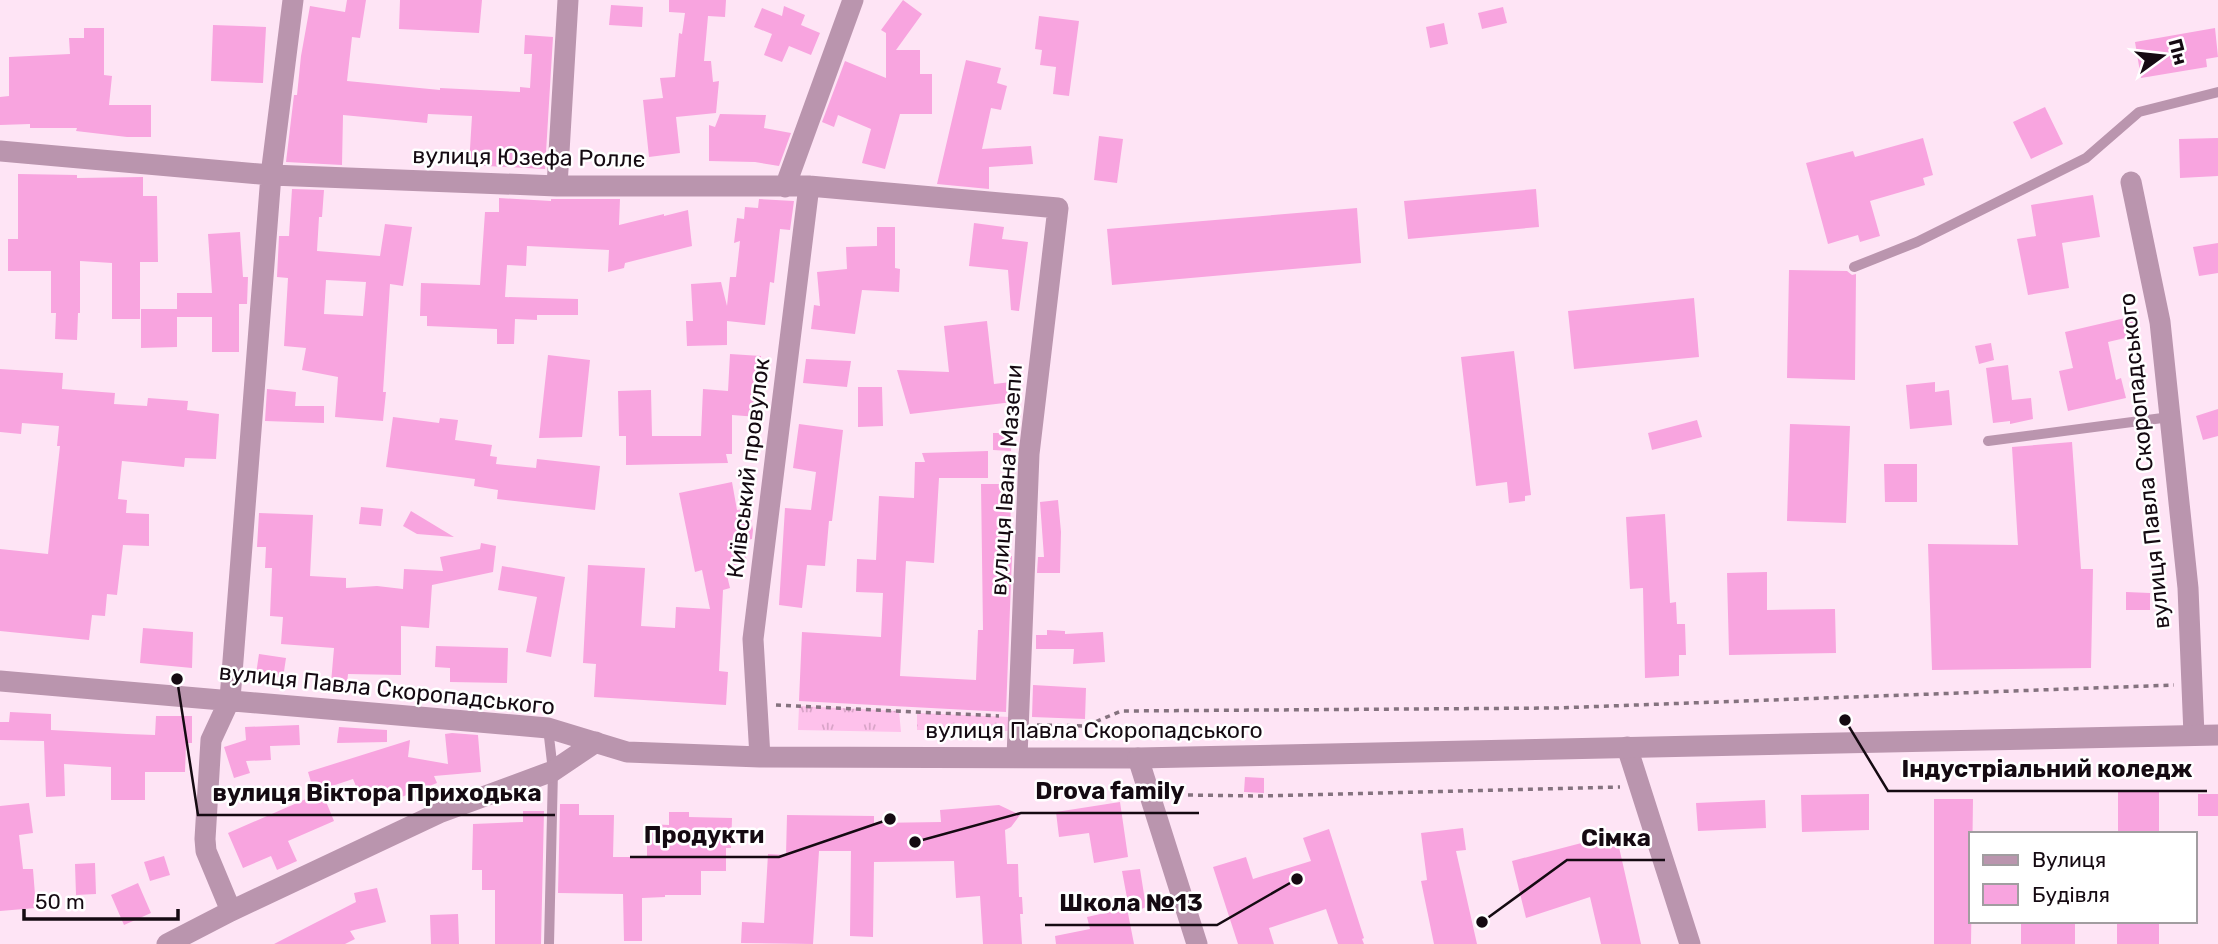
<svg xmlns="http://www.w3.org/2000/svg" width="2218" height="944" font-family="Rubik,sans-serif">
	<defs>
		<pattern id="grass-tufts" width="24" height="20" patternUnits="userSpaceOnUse" patternTransform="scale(1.75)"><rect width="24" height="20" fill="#fec1eb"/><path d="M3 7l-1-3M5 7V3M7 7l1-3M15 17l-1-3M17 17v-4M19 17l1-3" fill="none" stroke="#d9a4c8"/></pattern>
	</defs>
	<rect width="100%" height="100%" fill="#fee4f5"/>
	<path fill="url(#grass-tufts)" d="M799 706 899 711 901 732 798 730Z
		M917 713 1010 717 1011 731 917 730Z"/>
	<path fill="#f8a4df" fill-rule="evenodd" d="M347 0H366L360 38 352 37 347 81 440 90V88L520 92V87L530 88 532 54H524L525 35 553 37 545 169 469 165 472 116 428 114 427 123 343 115 342 165 286 162 294 95H297L301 56 310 6 345 12Z
		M400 0H482L479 33 399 29Z
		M669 0H726L725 17 708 16 704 61H711L713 82 719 81 716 113 676 117 680 153 649 157 643 100 663 98 660 78 675 77 679 33 682 34 685 13 669 12Z
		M903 0 922 14 896 50H920V74H932V114H900L885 169 862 163 871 129 838 115 834 127 822 122 845 61 886 78V33L881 30Z
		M611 5 643 7 642 27 609 25Z
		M784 6 805 15 801 25 820 33 811 55 789 46 782 62 764 55 772 34 754 27 762 8 782 16Z
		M1503 7 1507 23 1482 29 1478 13Z
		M1039 16 1079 21 1069 96 1053 94 1056 67 1040 65 1042 50 1035 49Z
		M1444 23 1448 44 1430 48 1426 27Z
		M213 25 266 27 263 83 211 81Z
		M84 28H104V75L112 76 109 105H151V137H127L76 131 77 128H30V124L0 125V97L9 96V57L70 54 69 38H84Z
		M2215 28 2218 57 2206 59 2207 67 2141 78 2135 42Z
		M966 60 1001 68 997 83 1007 86 1001 110 991 108 982 149 1031 146 1033 164 989 167V189L937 184Z
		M2045 107 2063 144 2031 159 2013 122Z
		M720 114 766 115 764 128 791 133 779 166 755 162 709 161V125L715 127Z
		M1099 136 1123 139 1117 183 1094 180Z
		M1923 138 1933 175 1923 178 1925 185 1870 201 1880 236 1860 242 1858 235 1828 244 1806 163 1853 151 1855 157Z
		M2218 138V176L2180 178 2179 139Z
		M18 174 77 175V178L143 177V196H157L158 262H140V319H112V263L80 261V313H78L77 340 55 339 56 313H51V271H8V239H18Z
		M292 189 324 190 322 217H319L317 251 380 256 385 224 412 227 403 286 390 284 383 392H386L383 421 335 417 338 377 302 370 306 348 284 346 288 278 277 277 279 236H289ZM326 280 366 282 363 316 324 314Z
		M1536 189 1539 227 1408 239 1404 201Z
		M2093 195 2100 237 2062 243 2069 288 2028 295 2017 239 2036 236 2031 205Z
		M499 198 551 201V199H620L619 225 664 214V216L688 210 692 246 625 263 624 268 608 272 609 250 527 246 526 266 507 265 505 297 578 299V315H537V320L515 319 514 344H497V329L427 326V316H420L421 283 480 285 485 212H499Z
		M759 199 794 201 790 230 780 229 774 283 770 282 765 325 727 321V345L687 346 686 321H693L691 284 721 282 727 306 730 277H736L740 241 734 243 737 218 744 219 745 207 758 208Z
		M1357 208 1361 263 1112 285 1107 229Z
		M974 223 1004 227 1002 239 1028 242 1019 311 1011 310 1008 270 969 266Z
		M877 227H895V268L900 269 899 292 862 290 855 334 811 329 814 305 820 306 817 272 847 269 846 247 877 246Z
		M240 232 243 277H248L247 304H239V352H212V317H177V347L141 348V309H177V293H212L208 234Z
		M2218 243V273L2199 276 2193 247Z
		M1789 270 1847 271 1852 275 1856 274 1855 380 1787 378Z
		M1694 298 1699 357 1574 369 1568 311Z
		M2134 316 2138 335 2108 342 2116 380 2121 378 2126 398 2068 411 2059 371 2073 368 2065 332Z
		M987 321 994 384 1011 382 1013 402 910 414 897 370 949 372 944 326Z
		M1991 343 1994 360 1979 364 1975 346Z
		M1514 351 1531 495 1525 496V501L1509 503 1507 482 1476 486 1461 357Z
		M730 354 761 356 758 417 732 415V454H726L728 463 626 465V436H619L618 391 651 390 652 436H701L703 389 728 391Z
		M548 355 590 360 582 437 539 438Z
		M806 359 851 361 847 387 803 383Z
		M2008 365 2012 400 2031 398 2033 419 2010 424V421L1993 423 1986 368Z
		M0 369 63 373 62 389 115 393 114 404 147 406 148 398 188 401 187 410 219 414 216 459 185 458 184 467 122 461 118 499 127 500 126 513 149 514V546L123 545 117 595 107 594 105 616 92 615 89 640 0 631V549L48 554 60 446H57L59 426 22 423 21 434 0 432Z
		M1935 382V392L1949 390 1952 425 1910 429 1906 385Z
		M858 387H882L883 426 858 427Z
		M267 389 296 392 295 406H324V423L265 421Z
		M2218 409V436L2203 440 2196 416Z
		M393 417 439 423 440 418 458 420 455 440 492 445 490 456 497 457 496 464 536 468 537 459 600 466 595 510 497 499 498 490 474 486 475 479 386 467Z
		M1697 420 1702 437 1652 450 1648 433Z
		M799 424 843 430 832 521H829L825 566 807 565 802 608 779 605 785 508 811 510 816 472 793 468Z
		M1790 424 1850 426 1846 523 1787 521Z
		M993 433H1012L1011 451 993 450Z
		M2072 442 2081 569H2093L2091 668 1932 670 1928 544 2018 545 2012 447Z
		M988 451V478H939L934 563 906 561 900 676 976 680 978 630H983L981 484H1011L1010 556H1012L1006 712 799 701 802 632 881 637 883 593 856 592 857 559 876 560 879 496 914 498 915 462H925L922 453Z
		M1884 464H1917V502H1885Z
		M732 482 737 510 749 508 753 530 752 539 743 541 747 562 725 567 730 588 723 590 719 671 728 672 726 705 594 697 596 664 583 663 588 565 645 568 641 626 675 628 676 607 710 609 702 570 695 572 679 493Z
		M1058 500 1061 532 1060 573H1037L1038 557H1044L1040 502Z
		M361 507 383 509 381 526 359 524Z
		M411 511 454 537 417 534 403 526Z
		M259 513 313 515 310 576 346 578V588L377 586 403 589 404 569 443 571 440 557 480 549 481 543 496 546 493 572 432 585 429 628 401 626V675L348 674 347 684 331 683 334 648 281 644 283 617 270 616 272 568H265L266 547H257Z
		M1665 514 1670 603 1676 602 1677 624H1685L1686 655H1679V676L1645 678 1643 588 1630 589 1626 517Z
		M502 566 565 577 551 657 526 652 537 597 498 590Z
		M1767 572V610L1835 609 1836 653 1729 655 1727 573Z
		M2126 592 2150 593V610H2126Z
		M143 628 193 632 192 668 140 663Z
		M1047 630 1065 631V634L1103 632 1105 662 1073 664 1074 649H1036V635H1047Z
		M436 646 508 648 507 683 450 682V668L435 667Z
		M259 654 286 658 283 678 256 674Z
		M1033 685 1086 688 1085 719 1032 717Z
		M10 712 51 714V730L127 734 155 735 156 716H192V743H186L185 772H145V800H111V767L64 764 65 796 46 797 44 741 0 740V722H9Z
		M299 725 300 745 270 746 271 760 246 761 250 773 234 778 224 747 246 740 245 727Z
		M339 727 387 730V742L337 743Z
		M452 733 478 735 481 772 434 776 437 783 399 798 395 790 363 803 353 779 314 792 308 772 410 740 408 757 448 764 445 734Z
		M1245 777 1264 778V793L1244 792Z
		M322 792 334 821 288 841 297 861 277 870 271 856 243 868 228 833Z
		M2118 792H2159V834H2118Z
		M1869 794V830L1802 832 1801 795Z
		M2198 794H2218V816H2198Z
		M1934 799H1973L1971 944H1934Z
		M1765 800 1766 828 1698 831 1696 803Z
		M1120 802 1128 857 1094 863 1089 833 1059 837 1056 812Z
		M29 803 33 833 19 835 23 869H33L36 908 0 911V806Z
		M560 804H579V815H614L613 857H647V824L669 825V812H689V817L732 818 731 848H726V871H701V895H665V897L642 898V941H624L623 894 558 893Z
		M999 805 1020 815 1011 827 1005 830 1007 864H1018L1019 897H1022L1023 914H1020L1022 944H983L980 896 956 898 954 861 874 862 873 937 850 936 851 851H819L813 944 741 943 742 922 764 923 768 854 786 855 787 815 874 816V823L941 822 940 810Z
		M523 811H544L541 944H495V890H482V870H472L473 824 523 822Z
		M1463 828 1466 850 1456 851 1477 944H1434L1421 881 1427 880 1421 833Z
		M1329 829 1364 938 1362 939 1364 944H1338L1326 909 1269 928 1274 944H1238L1213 867 1246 857 1253 879 1311 861 1303 838Z
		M1616 834 1641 944H1601L1590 897 1526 918 1512 861Z
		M164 856 170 875 150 881 144 862Z
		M95 863 96 894 76 895 75 864Z
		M1140 869 1146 907 1130 914 1122 871Z
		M138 883 151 913 124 925 111 895Z
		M377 888 386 922 350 931 355 939 345 944H274L356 902 354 893Z
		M1127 908 1134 944H1056L1055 936 1090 929 1087 917Z
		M458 914 459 944H431L430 915Z
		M2021 921H2075V944H2021Z
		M2117 921H2159V944H2117Z"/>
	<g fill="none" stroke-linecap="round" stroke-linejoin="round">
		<path stroke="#84727e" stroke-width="3.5" stroke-dasharray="5 5" stroke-linecap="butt" d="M776 705 999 716
			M1037 725 1086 726 1121 711 1556 708 2174 685
			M1188 795 1260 796 1620 787"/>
		<path stroke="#ba95ae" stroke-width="10" d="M1854 267 1917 242 2086 158 2139 112 2218 92
			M1988 441 2170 417
			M548 728 553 771 549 944"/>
		<path stroke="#ba95ae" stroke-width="21" d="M0 151 271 175 557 186H809L1058 208 1029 454 1017 757
			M2131 182 2160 322 2188 588 2194 735
			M557 186 568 0
			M785 187 853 0
			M0 681 548 728 627 752 760 757 1138 758
			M1627 747 1690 944
			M760 757 753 639 809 186
			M231 911 206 851 205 839 211 740 230 699 271 175 293 0
			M167 944 231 911 439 813 553 771 596 742"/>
		<path stroke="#ba95ae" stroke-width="21" d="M1197 944 1138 758 2218 735"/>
	</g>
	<g text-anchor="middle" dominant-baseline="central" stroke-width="5" stroke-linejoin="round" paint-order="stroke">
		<g font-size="23" fill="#150a12" stroke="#fff">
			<text transform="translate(529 157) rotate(1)">вулиця Юзефа Роллє</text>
			<text transform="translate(2144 461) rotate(-96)">вулиця Павла Скоропадського</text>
			<text transform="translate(748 468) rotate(-83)">Київський провулок</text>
			<text transform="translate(1006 480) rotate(-86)">вулиця Івана Мазепи</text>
			<text transform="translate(387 689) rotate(6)">вулиця Павла Скоропадського</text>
			<text x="1094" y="730">вулиця Павла Скоропадського</text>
		</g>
	</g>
	<path fill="none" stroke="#150a12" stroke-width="2.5" d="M1845 720L1888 791H2207M915 842L1021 813H1199M177 679L198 815H555M890 819L779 857H630M1482 922L1567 860H1665M1297 879L1217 925H1045"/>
	<g fill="#150a12" stroke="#fff" stroke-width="2.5">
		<circle cx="1845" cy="720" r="7"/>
		<circle cx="915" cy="842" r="7"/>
		<circle cx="177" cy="679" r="7"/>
		<circle cx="890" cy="819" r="7"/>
		<circle cx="1482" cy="922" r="7"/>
		<circle cx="1297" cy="879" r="7"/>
	</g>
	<g font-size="24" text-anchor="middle" font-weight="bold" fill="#150a12" stroke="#fff" stroke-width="5" stroke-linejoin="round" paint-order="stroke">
		<text x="2047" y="777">Індустріальний коледж</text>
		<text x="1110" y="799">Drova family</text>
		<text x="377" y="801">вулиця Віктора Приходька</text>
		<text x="704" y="843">Продукти</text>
		<text x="1616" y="846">Сімка</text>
		<text x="1131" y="911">Школа №13</text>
	</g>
	<rect x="1969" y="832" width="228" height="91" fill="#ffffff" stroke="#a19da0" stroke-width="2"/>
	<rect x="1983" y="855" width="35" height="10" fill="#ba95ae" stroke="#a19da0" stroke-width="2"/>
	<text x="2032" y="867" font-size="21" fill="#150a12">Вулиця</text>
	<rect x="1983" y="884" width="35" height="21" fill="#f8a4df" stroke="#a19da0" stroke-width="2"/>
	<text x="2032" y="902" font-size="21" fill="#150a12">Будівля</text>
	<g transform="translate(2162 56) rotate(75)" stroke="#ffffff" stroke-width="5" paint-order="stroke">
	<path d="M0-5L12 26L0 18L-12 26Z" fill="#150a12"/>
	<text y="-10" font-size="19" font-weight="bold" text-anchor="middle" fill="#150a12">Пн</text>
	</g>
	<path d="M24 909v10h154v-10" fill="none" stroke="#150a12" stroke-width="3.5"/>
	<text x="35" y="909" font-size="21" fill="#150a12" stroke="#ffffff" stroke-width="5" paint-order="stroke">50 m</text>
</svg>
